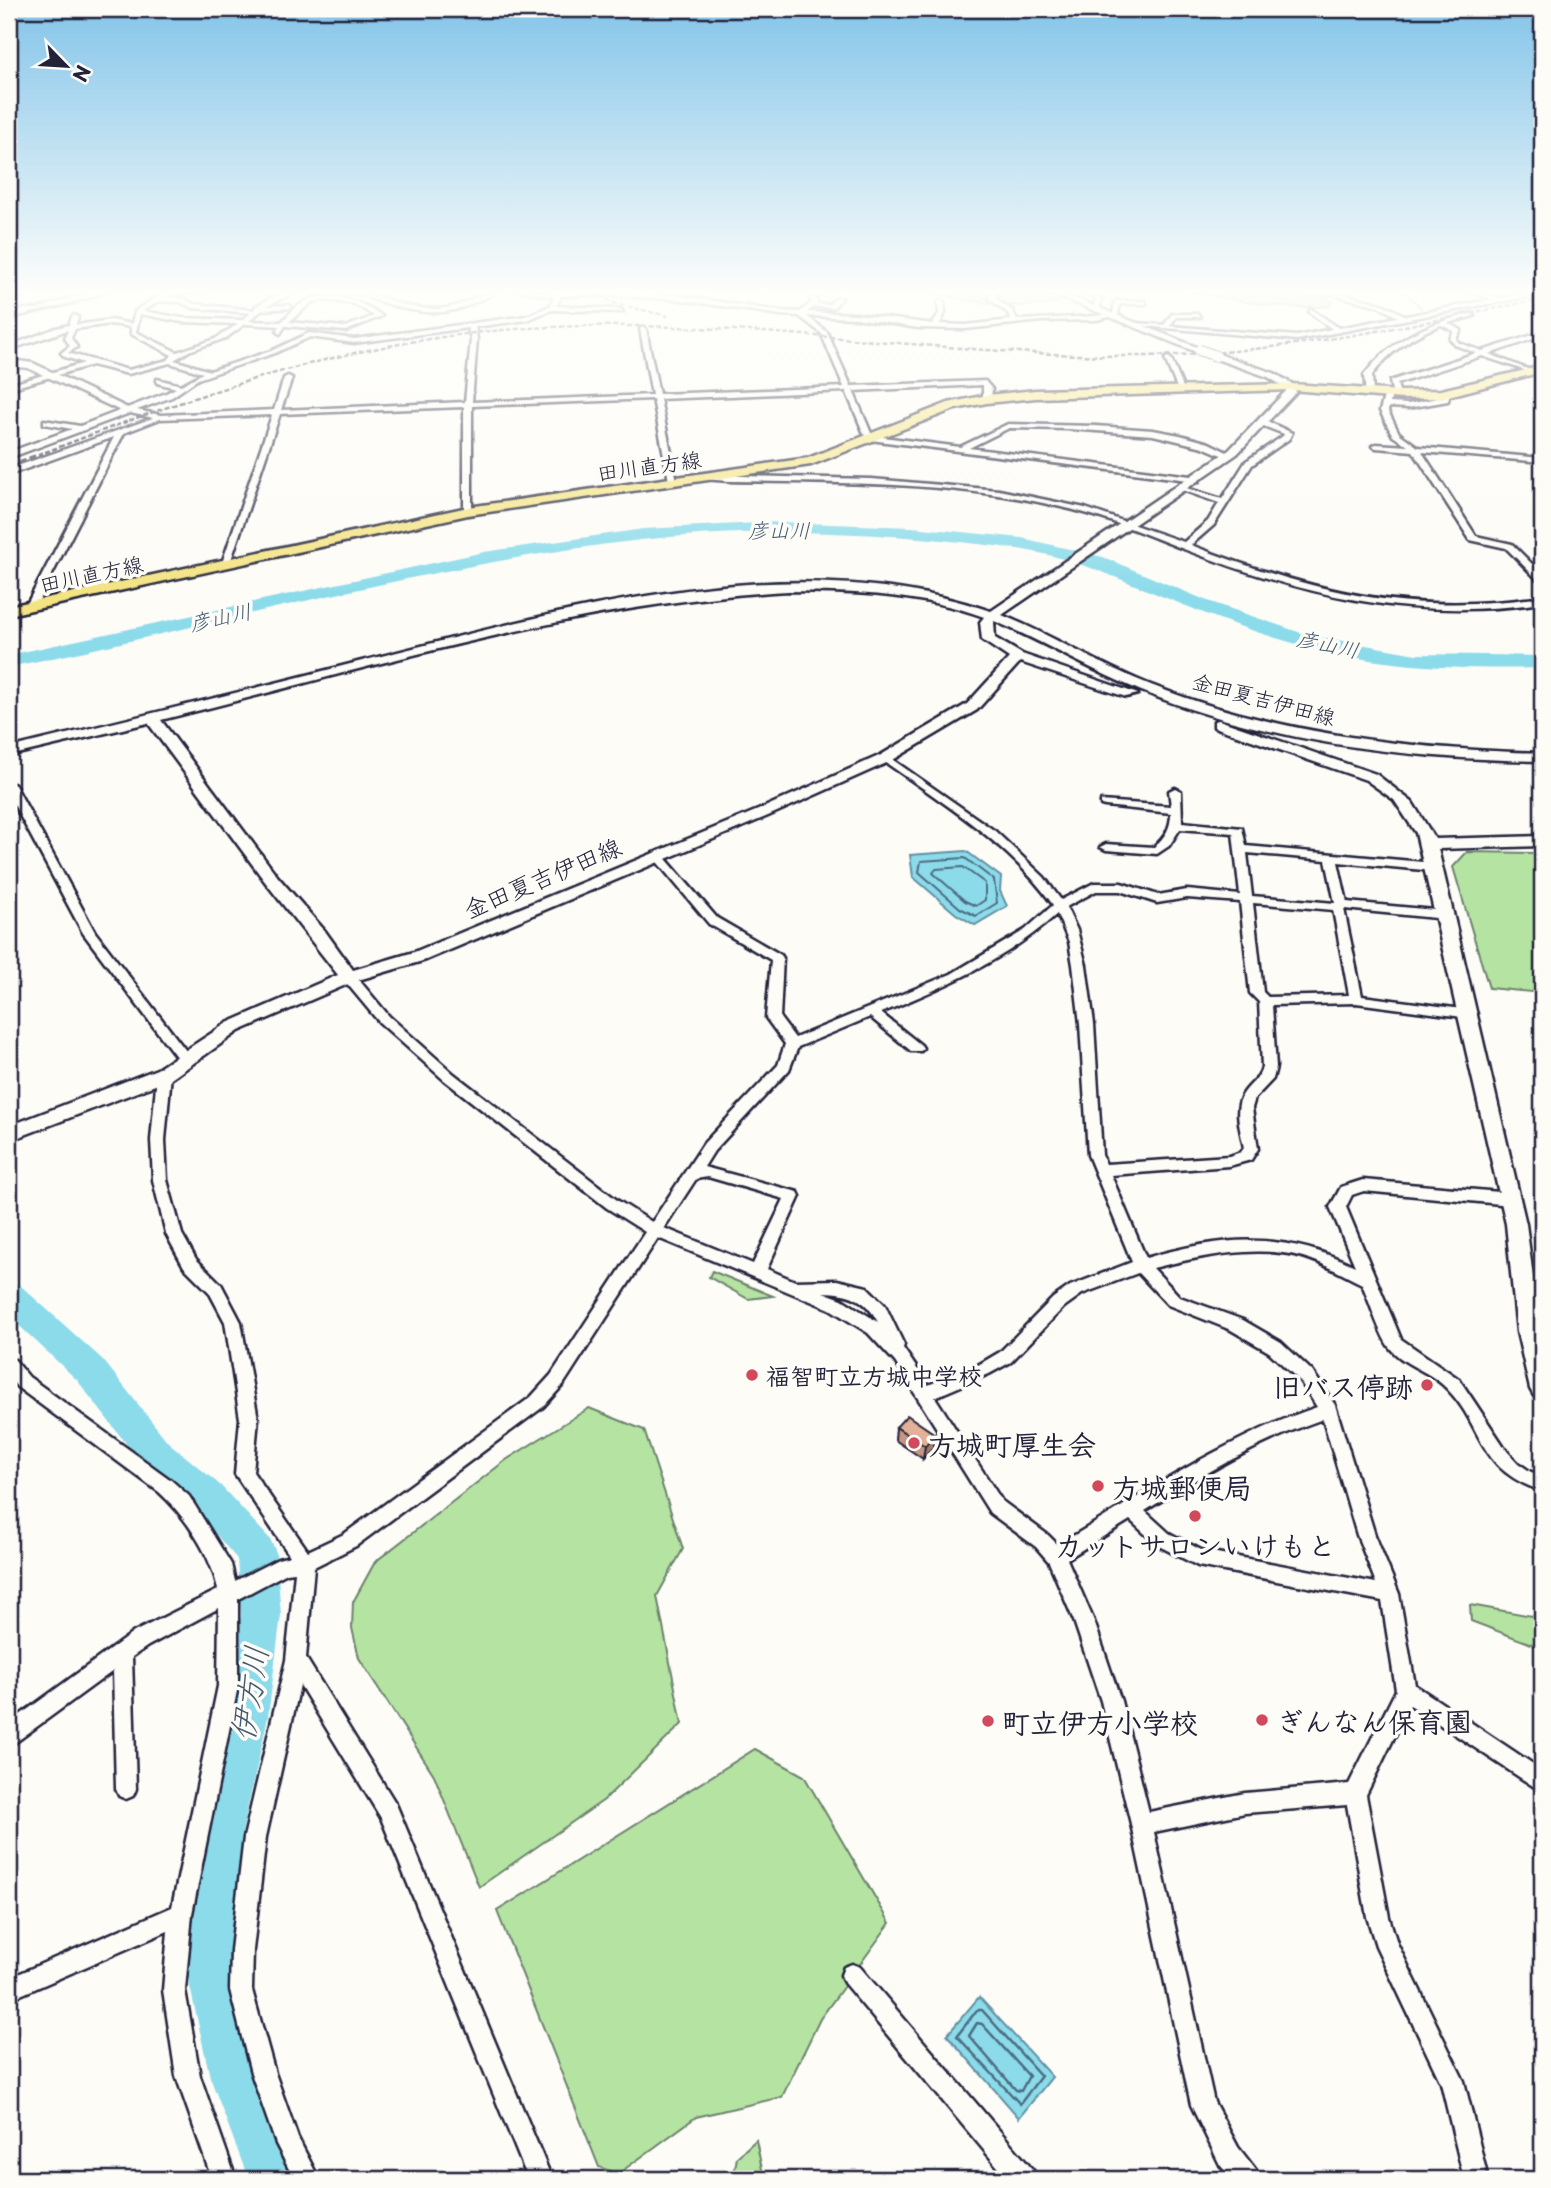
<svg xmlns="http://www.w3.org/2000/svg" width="1551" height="2188" font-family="'Playpen Sans','Klee One',sans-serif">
	<rect width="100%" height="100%" fill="#fdfcf7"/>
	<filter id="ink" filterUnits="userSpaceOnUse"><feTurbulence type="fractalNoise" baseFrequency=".0143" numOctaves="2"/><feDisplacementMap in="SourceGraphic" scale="14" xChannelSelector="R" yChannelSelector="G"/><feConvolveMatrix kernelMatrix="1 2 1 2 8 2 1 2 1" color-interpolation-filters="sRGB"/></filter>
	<g filter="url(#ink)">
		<path fill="#b5e3a2" stroke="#6c826e" stroke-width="2" d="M920 289H1076L1078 293C1046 318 955 300 920 289Z
			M1177 289C1212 289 1307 282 1333 302L1329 306C1280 312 1226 298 1177 289Z
			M1467 852 1542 853V993L1489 988 1453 867Z
			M712 1271 773 1296 748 1299 709 1277Z
			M589 1408 644 1430 683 1549 657 1596 682 1724 604 1800 479 1887 434 1775 359 1658 352 1628 353 1602 375 1562 506 1460Z
			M1470 1605 1532 1616 1542 1606V1648L1471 1621Z
			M755 1749 804 1776 890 1923 820 2019 782 2097 696 2117 618 2174 599 2167 497 1911Z
			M756 2140 764 2179H730L734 2175 737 2157Z"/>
		<path fill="#8cdbea" stroke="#6291a4" stroke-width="2" d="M966 851 1001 877 1000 891 1007 906 975 925 956 914 913 877 910 855Z
			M979 1997 1052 2077 1019 2118 947 2035Z"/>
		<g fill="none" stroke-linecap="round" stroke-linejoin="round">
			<path stroke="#4c6c81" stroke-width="2" d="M965 858 994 880 997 903 976 916 960 908 919 872 921 861Z
				M963 867 985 883V900L976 906 965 901 933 873 936 869Z"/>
			<path stroke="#4c6c81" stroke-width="2.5" d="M977 2010H982L1041 2076 1020 2104 957 2036Z
				M977 2023 982 2024 1029 2076 1021 2091 1016 2090 969 2036Z"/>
			<path stroke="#6291a4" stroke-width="2.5" d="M1402 289 1421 308"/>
			<path fill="#8cdbea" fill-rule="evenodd" d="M778 522 912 527 1022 538 1103 557 1205 600 1304 634 1416 654 1542 656V668C1460 670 1372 667 1293 643 1258 633 1222 621 1189 607 1132 585 1079 558 1018 549 895 532 765 526 641 540 428 564 219 625 9 667V655L484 552 643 529Z
				M9 1282 21 1286 103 1360 168 1442 220 1485 270 1539 276 1552 281 1615 268 1717 242 1833 233 1964 260 2077 286 2144 304 2179 248 2178 210 2077 185 1964 198 1833 226 1717 241 1615 237 1559 194 1509 142 1464 77 1380 9 1316Z"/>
			<g stroke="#22223b" stroke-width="5">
				<path id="street" d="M33 289H42L9 301V297Z
					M99 289H108C78 305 41 309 9 319V315L24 309H37Z
					M143 289C150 289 159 293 166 292 178 291 189 289 201 289L203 292 176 293 164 297 181 298 194 304 254 310 255 307 282 292 300 289 267 306 290 305 292 308 262 310 249 321 281 322C289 315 298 304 308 300 330 289 365 302 382 316L346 331 285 326 280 334 277 332 279 326 245 324 226 338 189 351 174 360 210 371 271 351 309 333 354 339 526 316 550 306 554 297 517 289 556 293 558 289H562V293L600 291 674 295 780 311 800 312 811 303 808 289H814L817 304 829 305 837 297 842 298 833 308 814 307 807 312 856 314 933 324 939 313 938 302 941 300 944 302 945 313 940 324 965 325 1011 320 1008 313 989 299 993 289H999L995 298 1013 311 1017 320 1096 316 1113 313 1115 301H1144L1146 304H1120L1118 315 1096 320 1042 321 965 329 918 328 856 318 807 316 827 332 851 386 985 381 992 389 991 399 987 401 983 399V385L853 391 871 433 875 436 960 447 1008 424 1096 426 1153 430 1180 435 1209 443 1233 455 1226 457 1203 447 1153 435 1068 429 1009 428 969 448 1199 477V481H1196L870 440 864 434 846 391 660 399 677 481 673 483 669 481 653 399 472 406V511L468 514 464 511V407L280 414 230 563 226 566 222 563 272 415 160 419 124 433 36 606 28 608 26 606 114 437 12 474H9V469L153 418 130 413 12 457H9V452L72 429 44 424V420L80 426 166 393 176 388 157 383V379L181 385 203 373 170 363 128 374 92 365 9 389V385L84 363 65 357 61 353 70 346 65 338 68 330 9 350V346L56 328 69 325 72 317 75 315 78 317 76 325 111 320 132 324 135 311 159 295ZM600 295 674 299 780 315 799 316 821 333 844 387 659 394 646 329 643 327 640 329 652 395 472 402 477 339 475 327 527 320 551 310 623 312 621 309 556 306 561 296ZM325 300 355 304 374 316 345 327 289 322 312 302ZM159 301 180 302 193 308 251 313 242 320 182 318 143 311ZM140 314 182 322 238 324 215 339 177 352 136 332ZM111 324 131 327V334L172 355 168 360 128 370 68 353 77 347 71 338 75 329ZM468 328 471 339 465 402 281 410 292 378 288 376 284 378 274 410 161 415 137 410 172 397 198 379 275 353 310 337 354 343Z
					M356 289H362L361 291C391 301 423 315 455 306 466 303 476 297 486 293L487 289H493L491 295C479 300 467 307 455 310 421 318 387 304 356 293Z
					M1096 289H1102L1100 310 1097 312 1094 310Z
					M1312 289H1322L1382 304 1406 316 1492 299 1463 289H1472L1500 298 1542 290V294L1297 340 1133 325 1136 323 1164 325 1172 314H1198L1200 317H1176L1170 326 1297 336 1332 329 1309 312 1311 309 1339 328 1398 317 1378 306Z
					M1472 313 1474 316 1448 323 1461 330 1456 339 1459 343 1482 351 1542 332V336L1489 354 1530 370V372L1482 356 1397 384 1400 394 1393 396 1390 381 1476 353 1455 345 1450 339 1454 331 1441 325C1412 336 1390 351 1372 375L1373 392 1366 394 1364 375C1392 338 1428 324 1472 313Z
					M1168 357 1171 359 1185 392 1178 390 1165 359Z
					M1443 391 1450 393 1448 401 1408 408 1389 407 1388 411 1399 433 1418 447 1542 458V462L1422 452 1476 536 1512 544 1542 574V582L1539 581 1506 548 1470 540 1413 451 1376 448 1372 446 1376 444 1408 446 1393 436 1380 411 1385 392 1392 394 1390 403 1408 404 1442 397Z
					M9 400 16 407 9 415Z
					M1261 421H1267L1292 433 1289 439 1252 465 1214 525 1191 545C1313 592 1410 616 1542 597V603C1411 622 1302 595 1181 548 1142 533 1103 516 1061 507 952 481 840 483 729 481L703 479 699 477 703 475 872 479 999 490 1085 508 1184 542 1208 521 1219 503 1179 489 1183 487 1222 499 1246 461 1283 436 1284 434 1261 425Z
					M886 755 995 831 1044 877 1061 900 1094 883H1121L1158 895 1187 890 1240 895 1233 833 1180 829 1169 846 1157 854 1106 850 1100 847 1106 844 1154 847C1165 837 1171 828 1171 813L1105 806 1101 805V801L1171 806 1169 791 1175 788 1181 791 1182 822 1242 828 1246 846 1434 863 1440 867 1434 871 1338 862 1347 902 1446 911 1452 915 1446 919 1344 909 1362 996 1470 1010 1475 1011 1477 1014 1475 1017 1470 1018 1356 1003 1272 1005 1276 1067 1273 1079 1255 1098 1252 1108 1258 1149 1251 1160 1229 1166 1111 1175 1146 1258C1221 1236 1283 1231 1355 1266L1330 1207 1341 1187 1363 1180 1511 1193 1516 1195 1519 1199 1516 1203 1511 1205 1364 1191 1352 1195 1346 1207 1401 1339 1459 1379 1507 1451 1518 1463 1531 1472 1542 1475V1491C1473 1468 1486 1425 1443 1385 1427 1370 1403 1365 1390 1348 1380 1336 1369 1300 1362 1284 1343 1275 1324 1263 1303 1257 1254 1244 1200 1257 1153 1268L1180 1297 1243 1320 1281 1342 1312 1371 1335 1405 1375 1535 1399 1594 1415 1685 1542 1770V1792L1410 1705 1366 1795 1389 1917 1397 1943 1464 2081 1488 2179H1464L1441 2083 1376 1946 1367 1917 1347 1805 1245 1813 1154 1832 1214 2102 1238 2147 1256 2170 1259 2179H1232L1220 2165 1191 2105 1131 1824 1101 1701 1074 1621 1049 1562 1036 1547 990 1513 895 1362 868 1333 830 1309 658 1238 563 1385 543 1407 356 1546 314 1567 306 1658 396 1804 552 2179H528L381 1818 300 1685 266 1837 253 1950 252 1990 275 2073 298 2138 319 2179H294L276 2144 251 2073 230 1990 231 1950 244 1837 286 1660 295 1572 287 1573 238 1599V1686L192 1914 185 1990 200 2076 236 2179H212L176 2076 163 1990 168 1931 9 2000V1978L172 1907 218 1686 219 1608 148 1646 132 1657 136 1789 133 1796 126 1799 119 1796 116 1789 113 1671 16 1742 9 1745V1723L134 1632 218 1590C212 1556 184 1514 159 1492L17 1387 9 1377V1358L15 1360 29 1377 171 1480 189 1496 231 1564 235 1581 278 1559 290 1556 235 1474 240 1419 225 1322 209 1292 184 1267 166 1234 153 1180 151 1140 157 1074 164 1069 169 1071 171 1074 165 1140 167 1180 182 1234 196 1259 221 1284 241 1322 258 1419 253 1472 308 1551 344 1534 531 1397 551 1375 645 1232 607 1208 444 1080 379 1022 344 980 343 977 344 974H354L389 1016 454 1074 617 1200 652 1222 704 1143 778 1065 785 1044 766 1018 771 960 709 924 653 857V853H661L717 918 781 955 783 958 780 1018 795 1038 951 974 1025 930 1053 905C1009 843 943 803 882 760L881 758ZM1247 853 1326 860 1335 903 1252 896ZM1096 891H1120L1157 903 1187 898 1240 902 1250 993 1259 1002 1262 1067C1259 1080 1250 1083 1243 1094 1233 1109 1241 1132 1244 1148L1241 1152 1229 1156 1106 1164 1102 1155 1094 1024 1086 965 1077 930 1066 907ZM1253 903 1333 910 1349 995 1268 997 1263 992ZM1057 914 1069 942 1073 965 1080 1024 1088 1155 1132 1262 1070 1286 1053 1298 1000 1352 978 1365 928 1385 903 1348 904 1345 885 1305 867 1287 837 1280 795 1281 767 1269 800 1196 798 1192 704 1167 714 1151 789 1070 798 1047 870 1017 911 1051H921L923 1048 921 1045 881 1013C945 986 1005 961 1057 914ZM708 1177 784 1199 753 1264 664 1228 696 1179ZM1138 1273 1168 1305 1231 1330 1269 1352 1300 1381 1317 1407C1223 1439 1143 1495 1058 1545L1048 1535 1002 1501 935 1397 989 1374 1011 1362 1064 1307 1082 1294ZM823 1292C850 1293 865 1298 878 1322L842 1299ZM1323 1419 1357 1535 1376 1583 1201 1550 1169 1533 1145 1511C1202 1475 1260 1441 1323 1419ZM1130 1520 1157 1545 1198 1566 1382 1601 1396 1690 1349 1784 1245 1793 1149 1812 1121 1701 1094 1621 1067 1559Z
					M9 782 15 785 95 932 190 1056 192 1059 190 1062H180L83 933 9 795Z
					M852 1964 860 1967 1033 2170 1036 2179H1008L844 1983 841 1975 844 1967Z"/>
			</g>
			<g stroke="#22223b" stroke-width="5">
				<path id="secondary" d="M1041 289H1052L1204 350 1196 352Z
					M1216 353 1274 373 1294 385 1296 392 1237 454 1002 615C1053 636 1100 665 1151 685 1276 734 1409 749 1542 753V761C1406 759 1266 742 1139 690 1090 670 1044 642 994 621L995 638 1022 654 1138 694 1126 697 1020 662 977 710 891 761 768 816 426 960 355 981 239 1031 171 1079 9 1141V1126L157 1069 227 1023 338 975 266 883 148 723 9 756V748C125 720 242 692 358 662 559 612 786 542 991 611L1229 450 1286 391V388L1268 377 1213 358ZM789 591C855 592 922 594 984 617L980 622 982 640 1009 658 967 704 881 755 758 810 414 952 353 970 325 931 278 877 161 720C368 669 575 603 789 591Z
					M9 360 33 363 134 411 125 413 28 368 9 366Z
					M1219 720 1376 774 1412 802 1435 839 1542 836V846L1438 849 1526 1224 1542 1344V1399L1534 1396 1530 1389 1517 1332 1506 1224 1416 833 1394 800 1366 780 1214 727V721Z"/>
			</g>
			<g stroke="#22223b" stroke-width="5">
				<path id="primary" d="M1542 366V372L1441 398 1402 399 1291 390 1036 398 987 403 955 409 811 465 468 515 9 615V606L468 507 808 458 948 403 987 395 1036 390 1291 384 1402 391 1441 390Z"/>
			</g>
			<use href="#street" fill="#fdfcf7" fill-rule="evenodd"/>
			<use href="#secondary" fill="#fdfcf7" fill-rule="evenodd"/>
			<use href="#primary" fill="#f4e382" fill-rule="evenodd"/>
			<path stroke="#22223b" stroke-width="2.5" stroke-dasharray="5 2.5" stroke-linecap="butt" d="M586 289 617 304 668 316
				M38 455C194 395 335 345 503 330 709 313 912 353 1117 356 1262 358 1400 327 1542 299"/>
			<path stroke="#22223b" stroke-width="3.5" stroke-dasharray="7 3.5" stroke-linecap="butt" d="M9 466 43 453"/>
			<g stroke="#22223b" stroke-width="12" stroke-linecap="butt">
				<path id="secondary-bridge" d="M1199 350 1216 356"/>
			</g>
			<use href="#secondary-bridge" stroke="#fdfcf7" stroke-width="10"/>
		</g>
		<path fill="#c49782" stroke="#22223b" stroke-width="2" d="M896 1427 934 1447 923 1459 895 1440Z"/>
		<path fill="#a07b6a" stroke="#22223b" stroke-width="2" d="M935 1434 934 1447 923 1459 925 1446Z"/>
		<path fill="#e4b097" stroke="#22223b" stroke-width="2" d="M907 1415 935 1434 925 1446 896 1427Z"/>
	</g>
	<linearGradient id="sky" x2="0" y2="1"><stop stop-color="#83c4e9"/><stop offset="0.49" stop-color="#fefefb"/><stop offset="1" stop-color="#fefefb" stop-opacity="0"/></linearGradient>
	<rect width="1551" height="595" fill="url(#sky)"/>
	<g fill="#d1495b" stroke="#fdfcf7" stroke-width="2.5">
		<circle cx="752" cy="1375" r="7"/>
		<circle cx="1427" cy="1385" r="7"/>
		<circle cx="914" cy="1443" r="7"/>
		<circle cx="1098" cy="1486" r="7"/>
		<circle cx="1195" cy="1516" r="7"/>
		<circle cx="1262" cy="1720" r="7"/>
		<circle cx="988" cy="1721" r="7"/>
	</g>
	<g text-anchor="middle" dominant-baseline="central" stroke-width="7" stroke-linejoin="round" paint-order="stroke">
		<g font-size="21" fill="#22223b" stroke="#fdfcf7">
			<text transform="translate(649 465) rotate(-8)">田川直方線</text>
			<text transform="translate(91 573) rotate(-12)">田川直方線</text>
			<text transform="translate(1264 698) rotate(15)">金田夏吉伊田線</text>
		</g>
		<g font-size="21" font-style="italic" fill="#425a70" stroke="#fdfcf7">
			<text x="779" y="529">彦山川</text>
			<text transform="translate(220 616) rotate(-12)">彦山川</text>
			<text transform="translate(1328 643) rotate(12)">彦山川</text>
		</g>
		<g font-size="24" fill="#22223b" stroke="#fdfcf7">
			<text transform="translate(542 877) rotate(-23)">金田夏吉伊田線</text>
		</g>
		<g font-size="24" font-weight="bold" fill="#22223b" stroke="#fdfcf7" text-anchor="start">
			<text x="766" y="1375">福智町立方城中学校</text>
		</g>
		<g font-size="28" font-weight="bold" fill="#22223b" stroke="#fdfcf7" text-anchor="start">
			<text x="1413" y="1385" text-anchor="end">旧バス停跡</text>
			<text x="928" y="1443">方城町厚生会</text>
			<text x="1112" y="1486">方城郵便局</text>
			<text x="1195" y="1544" text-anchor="middle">カットサロンいけもと</text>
			<text x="1276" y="1720">ぎんなん保育園</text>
			<text x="1002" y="1721">町立伊方小学校</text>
		</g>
		<g font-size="32" font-style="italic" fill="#425a70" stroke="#fdfcf7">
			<text transform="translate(248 1693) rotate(-81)">伊方川</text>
		</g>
	</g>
	<rect width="1551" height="2188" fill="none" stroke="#fdfcf7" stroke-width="35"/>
	<rect x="18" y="18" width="1516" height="2153" fill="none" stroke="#22223b" stroke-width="2.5" filter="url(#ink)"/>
	<g transform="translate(66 66) rotate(115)" stroke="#fdfcf7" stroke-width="5" paint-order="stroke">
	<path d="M0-5L12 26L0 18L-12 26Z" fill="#22223b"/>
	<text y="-10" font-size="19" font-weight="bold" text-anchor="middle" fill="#22223b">N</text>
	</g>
</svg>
